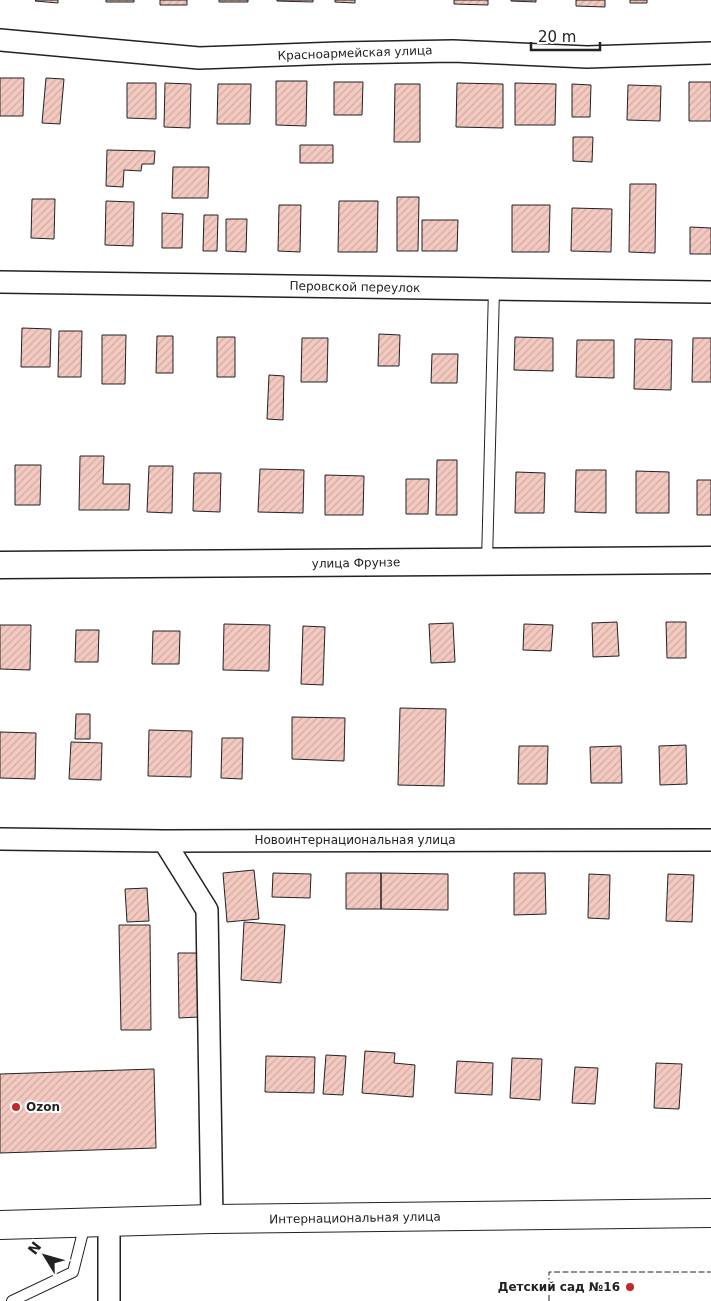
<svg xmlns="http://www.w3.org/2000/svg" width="711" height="1301" font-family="'DejaVu Sans',sans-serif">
	<defs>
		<pattern id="building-hatch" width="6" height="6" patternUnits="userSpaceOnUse" patternTransform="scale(1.25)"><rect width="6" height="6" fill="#f3c9c0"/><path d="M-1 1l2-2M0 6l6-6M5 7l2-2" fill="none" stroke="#d0aca5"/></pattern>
	</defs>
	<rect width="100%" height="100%" fill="#fff"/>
	<path fill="url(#building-hatch)" stroke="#222" d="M36 0H58V3L35 1Z
		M106 0H134V2H106Z
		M160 0H187V5H160Z
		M219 0H248V2H219Z
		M277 0H313V2L277 1Z
		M335 0H355V3L335 2Z
		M454 0H488V5L454 4Z
		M511 0H536V2L511 1Z
		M576 0H605V7L576 6Z
		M630 0H647V3H630Z
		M0 78H24L23 116H0Z
		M46 78 64 79 60 124 42 123Z
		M276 81H307L306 126 276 125Z
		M334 82H363L362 115H334Z
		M689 82H711V121H689Z
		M127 83H156V119L127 118Z
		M165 83 191 84 190 128 164 127Z
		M457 83 503 84V128L456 127Z
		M515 83 556 84 555 125H515Z
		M218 84H251L250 124H217Z
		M395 84H420V142H394Z
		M572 84 591 85 590 117H572Z
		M628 85 661 86 660 121 627 120Z
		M573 137H593L592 162 573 161Z
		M300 145H333V163H300Z
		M107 150 155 151 154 164H142L141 171 124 170 123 187 106 186Z
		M173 167H209L208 198H172Z
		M630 184H656L655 253 629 252Z
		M397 197H419L418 251H397Z
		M32 199H55L54 239 31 238Z
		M106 201 134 202 133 246 105 245Z
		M339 201H378L377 252H338Z
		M279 205H301L300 252 278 251Z
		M512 205H550L549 252H512Z
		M572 208 612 209 611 252 571 251Z
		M162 213 183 214 182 248H162Z
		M204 215H218L217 251H203Z
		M226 219H247L246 252 226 251Z
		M422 220H458L457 251H422Z
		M690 227 711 228V254H690Z
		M22 328 51 329 50 367H21Z
		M59 331H82L81 377H58Z
		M379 334 400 335 399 366H378Z
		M102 335H126L125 384H102Z
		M157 336H173V373H156Z
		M217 337H235V377H217Z
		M515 337 553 338V371L514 370Z
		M302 338H328L327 382H301Z
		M693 338H711V382H692Z
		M635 339 672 340 671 390 634 389Z
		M577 340H614V378L576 377Z
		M432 354H458L457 383H431Z
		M269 375 284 376 283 420 267 419Z
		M80 456H104L103 484H130L129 510H79Z
		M437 460H457V515H436Z
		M15 465H41L40 505H15Z
		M149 466H173L172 513 147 512Z
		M260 469 304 470 303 513 258 512Z
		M576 470H606V513L575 512Z
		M636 471 669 472V513H636Z
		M516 472 545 473 544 513H515Z
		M194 473H221L220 512 193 511Z
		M325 475 364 476 363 515H325Z
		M406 479H429L428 514H406Z
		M697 480H711V515H697Z
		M617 622 619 656 593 657 592 623Z
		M666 622H686V658H667Z
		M453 623 455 662 431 663 429 624Z
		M224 624 270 625 269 671 223 670Z
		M524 624 553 625 551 651 523 650Z
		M0 625H31L30 670 0 669Z
		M303 626 325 627 323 685 301 684Z
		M76 630H99L98 662H75Z
		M153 631H180L179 664H152Z
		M400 708 446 709 444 786 398 785Z
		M76 714H90V739H75Z
		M292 717 345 718 344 761 292 759Z
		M149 730 192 731 191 777 148 776Z
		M0 732 36 733 35 779 0 778Z
		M222 738H243L242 779 221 778Z
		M71 742 102 743 101 780 69 779Z
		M686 745 687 784 660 785 659 746Z
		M519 746H548L547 784H518Z
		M621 746 622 783H591L590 747Z
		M254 870 259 919 227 922 223 873Z
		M273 873 311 874 310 898 272 897Z
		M346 873H381V909H346Z
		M381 873 448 874V910L381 909Z
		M514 873H545L546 914 514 915Z
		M589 874 610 875 609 919 588 918Z
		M668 874 694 875 692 922 666 921Z
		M147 888 149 921 127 922 125 889Z
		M244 922 285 925 281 983 241 980Z
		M119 925H150L151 1030H121Z
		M178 953H199V1017L179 1018Z
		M365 1051 395 1053 394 1063 415 1065 413 1097 362 1093Z
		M326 1055 346 1056 343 1095 323 1094Z
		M266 1056 315 1057 314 1093 265 1092Z
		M512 1058 542 1059 540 1100 510 1098Z
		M457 1061 493 1063 492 1095 455 1093Z
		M656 1063 682 1064 679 1109 654 1108Z
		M575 1067 598 1068 595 1104 572 1103Z
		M154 1069 156 1148 0 1153V1074Z"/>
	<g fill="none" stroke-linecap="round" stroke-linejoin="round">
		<g stroke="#222" stroke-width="12">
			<path id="service" d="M487 561 494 289
				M12 1301 73 1272 85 1224"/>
		</g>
		<g stroke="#222" stroke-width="24">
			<path id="minor" d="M0 40 199 58 338 53 453 51 587 57 711 53
				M0 282 711 292
				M0 839 164 841 711 840
				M164 841 207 910 212 1219
				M109 1301V1222"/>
		</g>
		<g stroke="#222" stroke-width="29">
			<path id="tertiary" d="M0 565 711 560"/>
		</g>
		<g stroke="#222" stroke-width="30">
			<path id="primary" d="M0 1225 212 1219 711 1213"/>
		</g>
		<use href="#service" stroke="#fff" stroke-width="10"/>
		<use href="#minor" stroke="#fff" stroke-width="21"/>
		<use href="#tertiary" stroke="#fff" stroke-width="26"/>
		<use href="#primary" stroke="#fff" stroke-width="28"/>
		<path stroke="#222" stroke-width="1" stroke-dasharray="6 2.5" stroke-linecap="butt" d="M549 1301V1272H711"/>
	</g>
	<g fill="#c62828" stroke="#fff" stroke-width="2">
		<circle cx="16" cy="1107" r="5"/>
		<circle cx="630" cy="1287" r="5"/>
	</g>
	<g text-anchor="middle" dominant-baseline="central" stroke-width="4" stroke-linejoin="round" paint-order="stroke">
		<g font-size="12" fill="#222" stroke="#fff">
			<text transform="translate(355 53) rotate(-2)">Красноармейская улица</text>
			<text transform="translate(355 287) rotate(1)">Перовской переулок</text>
			<text transform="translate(356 563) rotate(-1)">улица Фрунзе</text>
			<text x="355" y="840">Новоинтернациональная улица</text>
			<text transform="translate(355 1218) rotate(-1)">Интернациональная улица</text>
		</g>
		<g font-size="12" font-weight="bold" fill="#222" stroke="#fff" text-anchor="start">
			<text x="26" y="1107">Ozon</text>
			<text x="620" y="1287" text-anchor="end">Детский сад №16</text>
		</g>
	</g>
	<g transform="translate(45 1256) rotate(307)" stroke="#ffffff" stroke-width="4" paint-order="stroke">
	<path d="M0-4L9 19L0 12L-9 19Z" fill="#222222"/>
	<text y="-8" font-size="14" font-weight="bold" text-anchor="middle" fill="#222222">N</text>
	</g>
	<path d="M531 42v8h69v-8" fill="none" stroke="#222222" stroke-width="2.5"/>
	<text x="538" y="42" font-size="15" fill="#222222" stroke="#ffffff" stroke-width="4" paint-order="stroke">20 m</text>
</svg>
